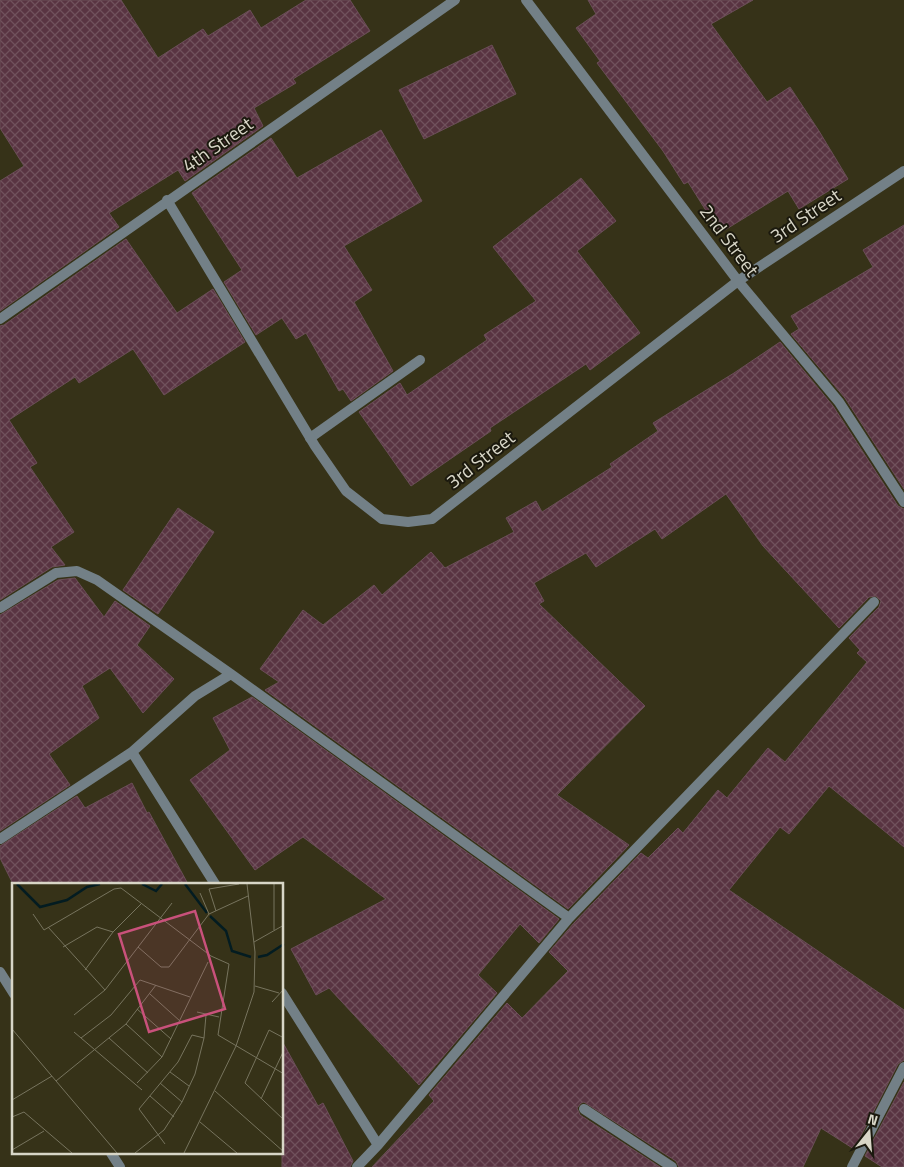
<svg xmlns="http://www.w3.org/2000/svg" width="904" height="1167" font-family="'Titillium Web',sans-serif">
	<defs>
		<pattern id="building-cross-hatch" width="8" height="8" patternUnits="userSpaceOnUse" patternTransform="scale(1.25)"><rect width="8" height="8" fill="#593442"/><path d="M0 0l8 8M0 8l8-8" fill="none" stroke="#70515c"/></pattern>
	</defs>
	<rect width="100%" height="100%" fill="#363218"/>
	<path fill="url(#building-cross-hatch)" stroke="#6a4e57" d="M0 0H121L158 58 203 29 208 36 250 10 261 28 306 0H350L370 31 293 79 296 83 254 108 263 126 185 181 178 170 109 213 119 227 0 311V181L24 166 0 128Z
		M588 0H753L711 24 767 102 790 87 819 131 848 179 799 209 788 191 720 233 688 182 684 184 663 151 597 63 600 61 576 28 596 14Z
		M492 45 516 94 424 139 399 90Z
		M381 130 422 201 344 246 372 290 354 302 393 371 351 401 343 389 339 391 306 333 296 339 282 318 256 335 224 282 242 270 192 193 271 138 297 178Z
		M581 178 616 221 577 251 640 333 590 370 586 364 490 428 491 431 411 486 359 412 400 383 407 395 487 340 484 335 536 301 493 247Z
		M904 225V489L845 398 791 334 799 329 791 316 873 267 863 250Z
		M126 239 177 313 213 289 245 342 164 395 133 349 79 383 75 377 9 420 37 463 30 467 74 532 51 547 65 565 52 567 0 600V326L4 325Z
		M780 342 833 406 898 506 904 509V847L829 786 789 834 780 827 729 890 904 1010V1060L898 1064 854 1149 821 1128 803 1167H679L676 1161 584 1102 581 1103 577 1108 580 1115 660 1167H372L434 1101 429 1095 507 1003 522 1018 568 971 549 952 574 923 641 853 648 858 678 828 683 833 718 790 727 798 768 748 785 762 867 662 857 653 860 650 849 638 879 607 881 601 876 596 869 597 839 628 763 546 726 494 662 539 655 529 596 567 586 553 534 583 544 601 539 604 645 706 557 795 629 845 568 909 265 690 279 682 260 669 303 610 323 625 374 585 382 595 431 552 445 568 514 532 506 518 536 501 542 512 612 467 610 464 658 431 653 423 734 373Z
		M178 508 214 532 158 614 123 590Z
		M75 578 104 617 115 601 150 626 137 645 174 679 143 713 110 668 82 686 99 718 49 754 70 785 0 831V615L58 580Z
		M252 697 559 919 539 943 520 924 478 975 497 993 419 1085 329 988 316 995 291 949 386 899 303 837 255 870 190 780 230 750 213 718Z
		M132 783 147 813 149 812 188 884H13L0 858V846L77 796 85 808Z
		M282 1041 318 1106 323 1103 353 1161 350 1167H282Z
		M904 1082V1167H882L865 1156Z"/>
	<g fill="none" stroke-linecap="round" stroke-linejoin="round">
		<path stroke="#738087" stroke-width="10" d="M310 438 420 360"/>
		<path stroke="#738087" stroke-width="10" d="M526 0 738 281 839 402 904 502
			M167 200 315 446 346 491 382 519 408 522 432 519 738 281 904 171
			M0 319 455 0
			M0 608 56 573 77 571 97 580 231 674 569 918
			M132 752 215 884
			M0 839 132 752 195 696 231 674
			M0 972 14 994
			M282 993 378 1145
			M584 1109 672 1167
			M111 1153 120 1167
			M357 1167 378 1145 569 918 874 602
			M852 1167 904 1067"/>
	</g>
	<g text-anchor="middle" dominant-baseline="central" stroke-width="4" stroke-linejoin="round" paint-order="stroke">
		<g font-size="19" fill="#d8d6c7" stroke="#1b190e">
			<text transform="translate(217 144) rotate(-35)">4th Street</text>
			<text transform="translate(805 215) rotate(-34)">3rd Street</text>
			<text transform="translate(730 240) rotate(53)">2nd Street</text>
			<text transform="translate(480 459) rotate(-38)">3rd Street</text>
		</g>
	</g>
	<g transform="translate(12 883)">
		<rect width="271" height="271" fill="#363218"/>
		<path fill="none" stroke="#031c21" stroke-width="2.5" d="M5 1 28 24 55 17 75 4 88 1M130 1 144 8 150 1M173 1 195 30M198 33 214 48 220 68 239 74M246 74 255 72 272 61"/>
		<path fill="none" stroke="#77745e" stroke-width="1" d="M204 28 197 6 227 1M21 31 32 47 102 6 109 5 199 73 217 81 206 152 272 191M197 31 236 13M36 44 93 107M262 47V1M242 59 272 42M51 64 85 44 101 49 129 21M126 64 149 84H157L197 31 188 10M73 87 101 49M243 103 267 110M138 111 168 138M260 119 272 106M125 126 159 156M185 129 207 134M62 132 93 107 160 20M114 141 150 174M0 146 105 270M62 149 130 207M69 155 99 132 128 97 178 114M97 155 136 190M272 155 257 147 233 200 272 237M158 189 177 203M44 198 114 141 144 102M125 200 150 174 196 79M148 200 170 219M203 208 272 269M138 213 162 234M249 216 272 167M0 217 40 193M0 234 12 229 60 270M188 239 225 270M153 261 127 226 166 179 180 152 192 155M0 267 32 248M123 270 152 247 170 219 183 191 192 155 194 132M172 270 224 163 242 109 243 69 235 1"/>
		<path fill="#c9517b" fill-opacity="0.15" stroke="#c9517b" stroke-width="2.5" d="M183 28 213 126 137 149 107 51Z"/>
		<rect width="271" height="271" fill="none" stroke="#d8d6c7" stroke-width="2.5"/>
	</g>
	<g transform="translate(869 1132) rotate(17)" stroke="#1b190e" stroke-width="4" paint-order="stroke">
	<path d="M0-4L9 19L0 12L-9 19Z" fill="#d8d6c7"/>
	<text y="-8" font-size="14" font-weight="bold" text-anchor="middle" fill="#d8d6c7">N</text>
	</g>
</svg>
